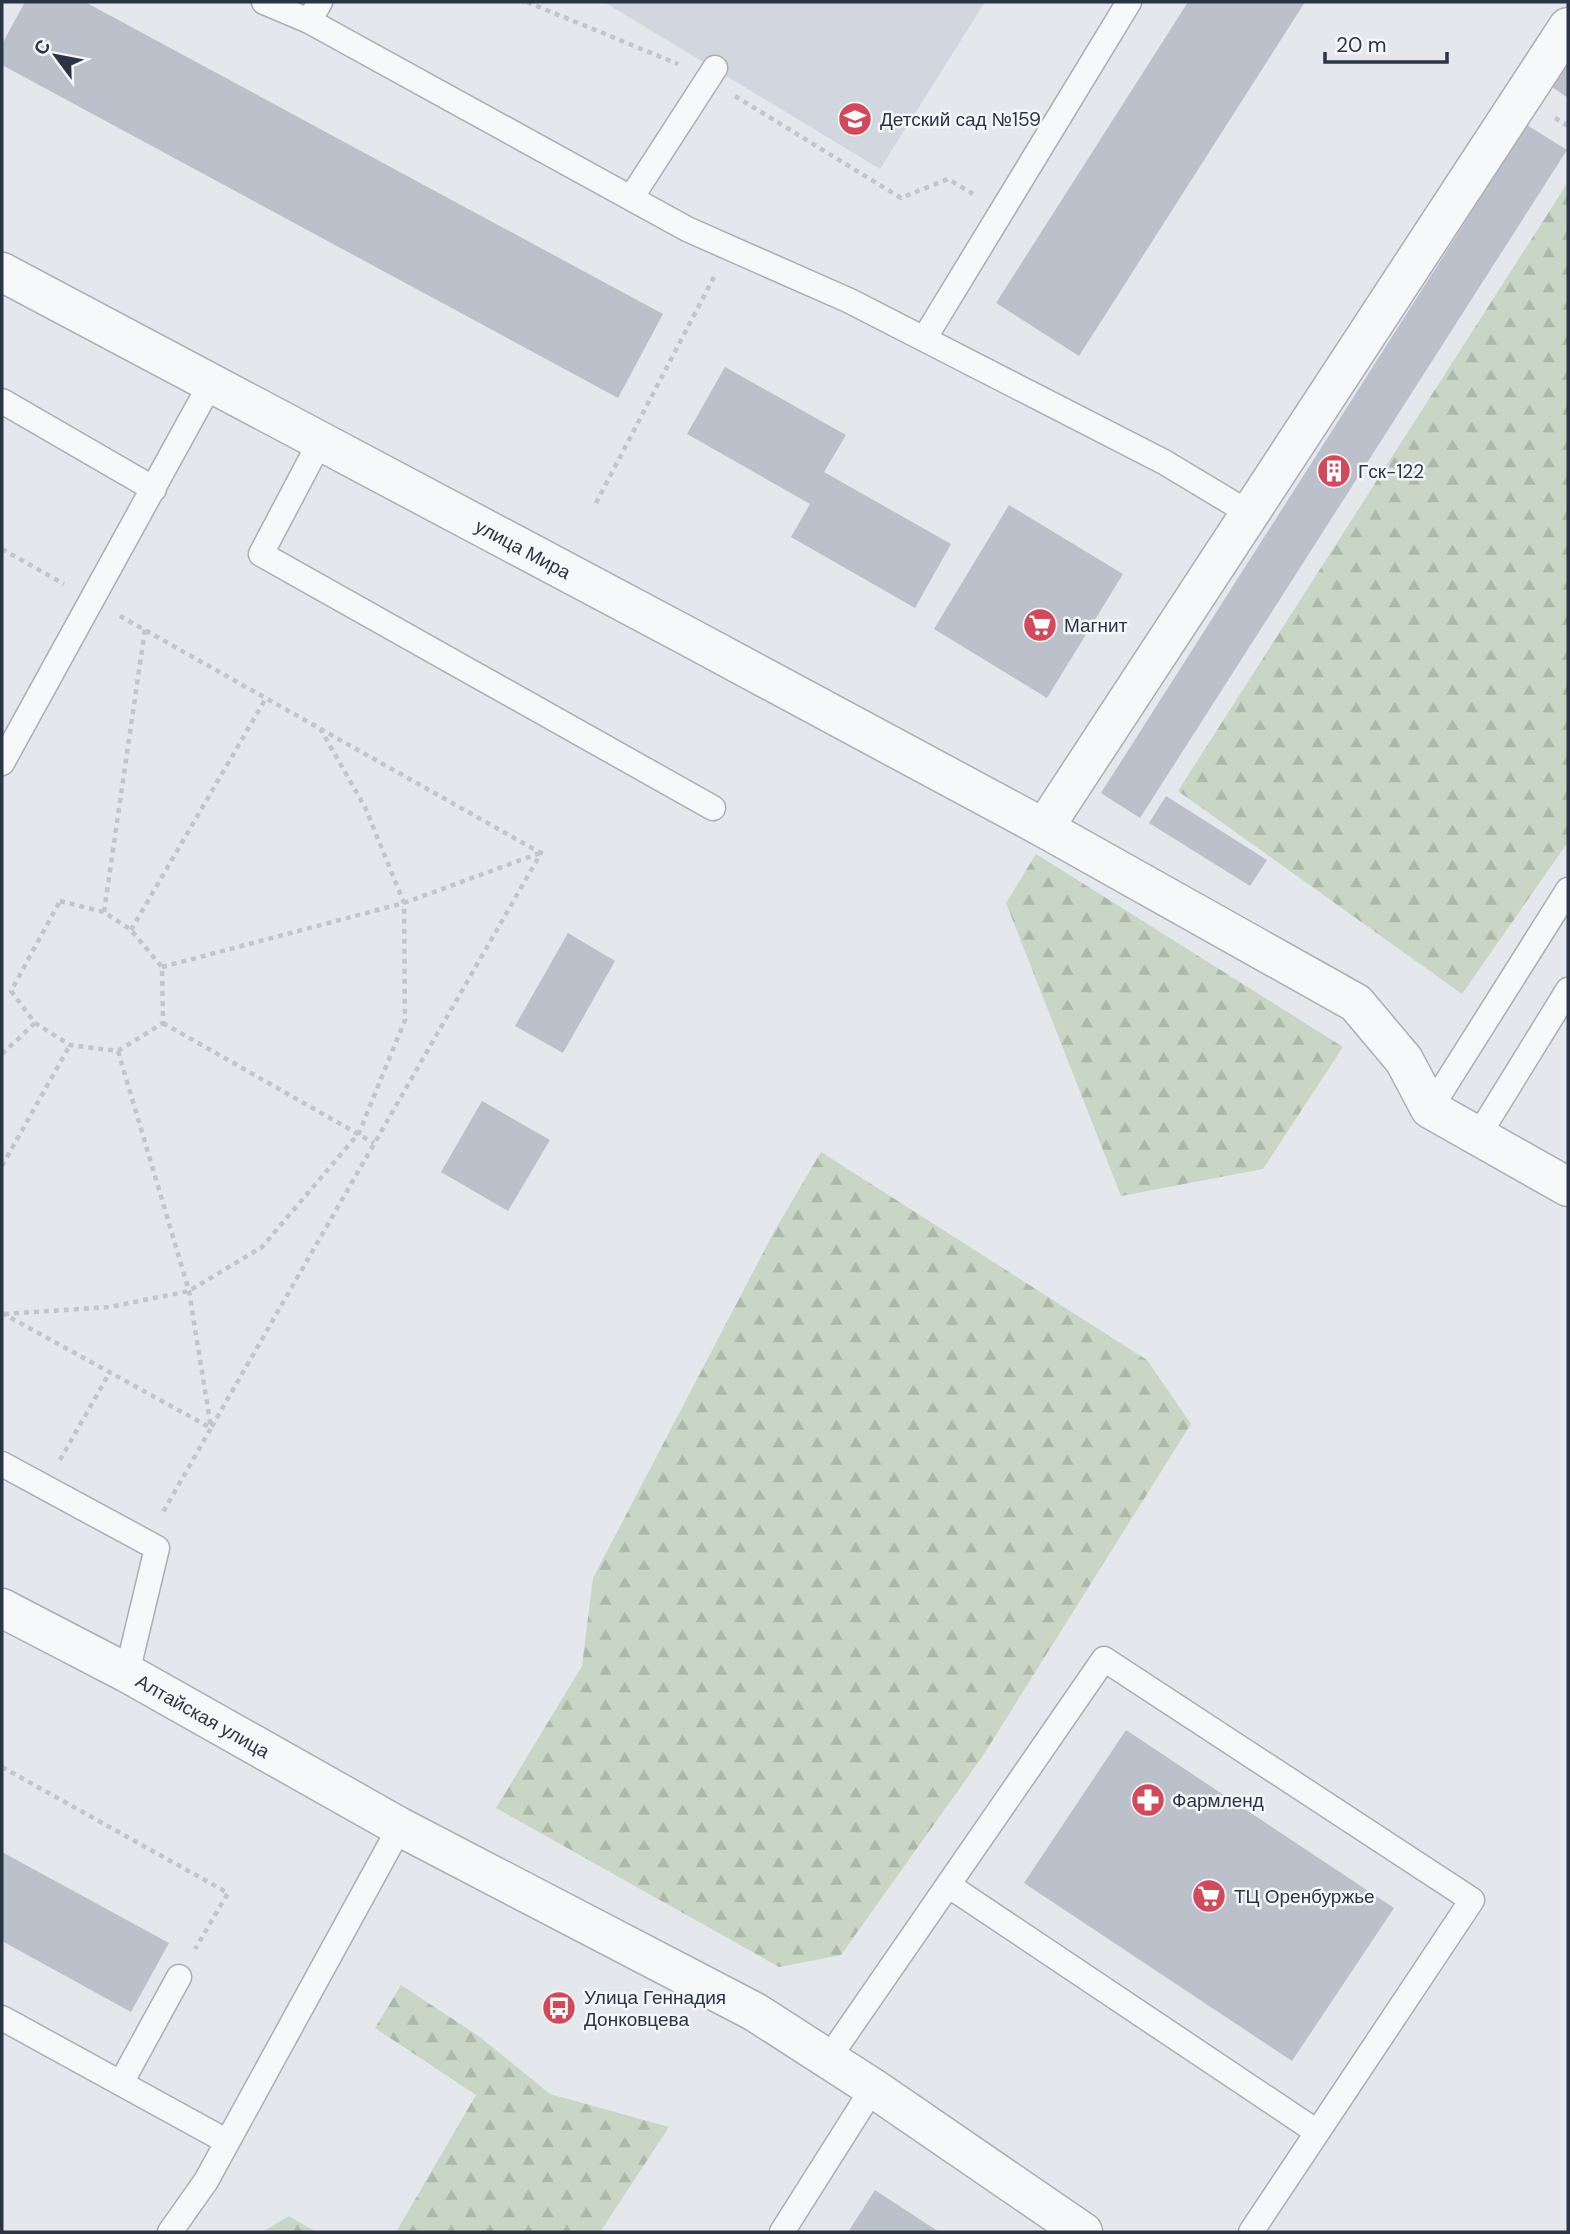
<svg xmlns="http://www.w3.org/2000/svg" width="1570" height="2234" font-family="'DM Sans',sans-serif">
	<defs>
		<pattern id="forest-firs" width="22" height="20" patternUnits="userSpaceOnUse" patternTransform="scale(1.75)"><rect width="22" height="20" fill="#c9d6c5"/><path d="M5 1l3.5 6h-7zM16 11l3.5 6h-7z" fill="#adb8ab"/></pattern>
	</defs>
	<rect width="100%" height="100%" fill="#e4e7ec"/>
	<path fill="#d2d6de" d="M604 2H985L880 169Z"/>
	<path fill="url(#forest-firs)" d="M1568 182V842L1462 994 1178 791Z
		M1036 854 1343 1047 1263 1169 1121 1196 1006 903Z
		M821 1152 1147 1360 1191 1424 982 1757 841 1955 779 1967 496 1808 582 1666 593 1578 775 1230Z
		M401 1985 480 2037 550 2094 669 2127 600 2232H396L476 2095 375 2028Z
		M289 2216 316 2232H262Z"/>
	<path fill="#bbc0ca" d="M25 2H85L663 314 618 398 2 65V44Z
		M1188 2H1305L1079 356 996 303Z
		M1568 62V98L1552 87Z
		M1527 125 1567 150 1140 818 1101 793Z
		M725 367 846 435 824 472 951 544 915 608 791 537 810 504 687 434Z
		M1009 505 1123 574 1047 698 934 629Z
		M1166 796 1267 860 1250 886 1149 823Z
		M568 933 615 961 563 1053 515 1026Z
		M482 1101 550 1140 508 1211 441 1172Z
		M1126 1730 1394 1908 1292 2061 1024 1883Z
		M2 1852 169 1943 131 2012 2 1941Z
		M875 2190 939 2232H848Z"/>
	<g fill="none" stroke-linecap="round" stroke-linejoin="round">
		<g stroke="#a9aeb7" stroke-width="27">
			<path id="service" d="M264 2 309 21 687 229 850 301 1164 462 1249 513
				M309 21 320 2
				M631 198 715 68
				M924 339 1129 2
				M2 401 154 489
				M320 442 261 554 713 808
				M2 763 211 383
				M1430 1109 1568 890
				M1478 1136 1568 990
				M2 1464 157 1548 127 1673
				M948 1885 1317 2132
				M2 2018 226 2141
				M828 2059 1104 1659 1472 1900 1251 2232
				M121 2083 179 1977
				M170 2232 206 2181 400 1827
				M782 2232 873 2088"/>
		</g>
		<g stroke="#a9aeb7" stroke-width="41">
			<g id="minor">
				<path id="s1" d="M2 272 689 637 1044 828 1356 1003 1404 1060 1430 1109 1568 1187"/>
				<path d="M1044 828 1568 27"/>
				<path id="s2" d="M2 1608 127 1673 400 1827 755 2012 873 2088 1083 2232"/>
			</g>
		</g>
		<path stroke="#c2c5cb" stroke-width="4.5" stroke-dasharray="5 5" stroke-linecap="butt" d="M527 2 678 64
			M735 96 901 198 948 179 973 194
			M1555 118 1568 126
			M596 503 714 277
			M2 549 64 584
			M60 901 104 912 131 930 162 967 163 1023 118 1051 70 1045 35 1023 11 991Z
			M104 912 145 629
			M131 930 266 698
			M162 967 404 903 540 853
			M163 1023 374 1143
			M118 1051 189 1291 211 1428 162 1514
			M2 1054 35 1023
			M2 1166 70 1045
			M2 1313 211 1428 541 853 120 616
			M4 1314 110 1307 189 1291 262 1247 359 1133 405 1020 404 903 365 807 321 730
			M60 1460 110 1372
			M2 1767 228 1893 195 1949"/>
		<use href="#service" stroke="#f7f8fa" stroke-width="24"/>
		<use href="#minor" stroke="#f7f8fa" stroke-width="38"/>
	</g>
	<defs>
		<g id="school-disc" transform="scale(1.75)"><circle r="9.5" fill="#d1495b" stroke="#f4f6f9"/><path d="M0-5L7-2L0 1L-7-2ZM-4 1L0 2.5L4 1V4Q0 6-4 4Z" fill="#fff"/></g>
		<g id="building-disc" transform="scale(1.75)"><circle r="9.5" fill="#d1495b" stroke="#f4f6f9"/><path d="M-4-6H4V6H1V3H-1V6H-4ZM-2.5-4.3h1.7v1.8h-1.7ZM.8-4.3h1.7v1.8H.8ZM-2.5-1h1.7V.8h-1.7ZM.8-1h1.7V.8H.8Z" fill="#fff"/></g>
		<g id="supermarket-disc" transform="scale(1.75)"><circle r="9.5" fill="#d1495b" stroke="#f4f6f9"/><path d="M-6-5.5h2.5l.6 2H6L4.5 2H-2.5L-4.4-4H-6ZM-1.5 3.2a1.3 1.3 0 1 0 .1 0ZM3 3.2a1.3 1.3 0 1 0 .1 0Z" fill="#fff"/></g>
		<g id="pharmacy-disc" transform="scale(1.75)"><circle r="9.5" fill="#d1495b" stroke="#f4f6f9"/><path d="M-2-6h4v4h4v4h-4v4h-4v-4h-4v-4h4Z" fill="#fff"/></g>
		<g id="bus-disc" transform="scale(1.75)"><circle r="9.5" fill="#d1495b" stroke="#f4f6f9"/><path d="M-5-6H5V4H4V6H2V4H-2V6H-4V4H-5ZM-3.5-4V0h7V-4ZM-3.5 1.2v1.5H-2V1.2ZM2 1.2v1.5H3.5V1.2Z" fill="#fff"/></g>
	</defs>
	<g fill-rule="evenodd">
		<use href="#school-disc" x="855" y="119"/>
		<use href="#building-disc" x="1334" y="471"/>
		<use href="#supermarket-disc" x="1040" y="625"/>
		<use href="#pharmacy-disc" x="1148" y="1800"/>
		<use href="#supermarket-disc" x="1209" y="1896"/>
		<use href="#bus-disc" x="559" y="2008"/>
	</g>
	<g text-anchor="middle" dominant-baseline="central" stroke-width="5" stroke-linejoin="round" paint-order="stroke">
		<g font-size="19" fill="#2b3445" stroke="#f4f6f9" text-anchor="start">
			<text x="880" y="119">Детский сад №159</text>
			<text x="1358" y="471">Гск-122</text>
			<text x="1064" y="625">Магнит</text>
			<text x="1172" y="1800">Фармленд</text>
			<text x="1234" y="1896">ТЦ Оренбуржье</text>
			<text x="584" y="1997">Улица Геннадия<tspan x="584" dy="22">Донковцева</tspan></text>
		</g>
		<g font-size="19" fill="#2b3445" stroke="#f4f6f9">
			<text stroke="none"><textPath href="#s1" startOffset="590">улица Мира</textPath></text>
			<text stroke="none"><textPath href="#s2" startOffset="228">Алтайская улица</textPath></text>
		</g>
	</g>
	<rect width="1570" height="2234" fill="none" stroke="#2b3445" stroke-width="7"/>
	<g transform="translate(56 56) rotate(302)" stroke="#f4f6f9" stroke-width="5" paint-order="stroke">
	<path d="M0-5L12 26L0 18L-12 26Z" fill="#2b3445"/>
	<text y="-10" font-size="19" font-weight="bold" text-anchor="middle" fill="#2b3445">С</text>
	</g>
	<path d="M1325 52v10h122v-10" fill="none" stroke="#2b3445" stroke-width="3.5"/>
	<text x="1336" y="52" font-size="21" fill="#2b3445" stroke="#f4f6f9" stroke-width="5" paint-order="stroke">20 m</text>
</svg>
